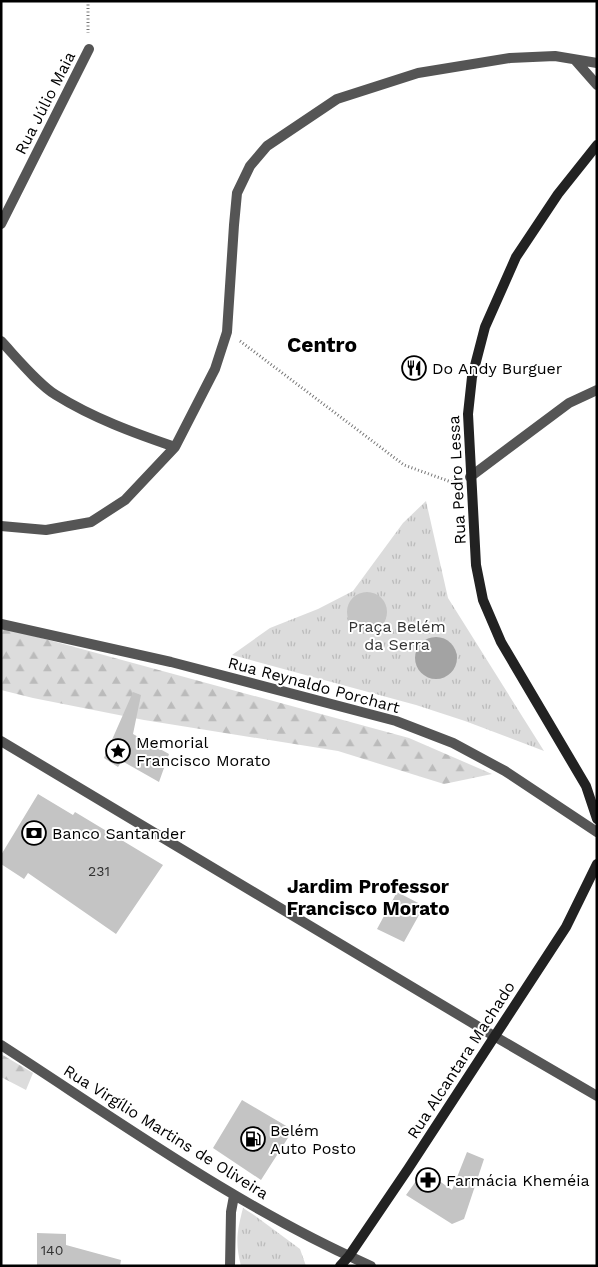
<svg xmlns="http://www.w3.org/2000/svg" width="598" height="1267" font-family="'Work Sans',sans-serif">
	<defs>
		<pattern id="grass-tufts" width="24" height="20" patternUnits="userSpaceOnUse" patternTransform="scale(1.25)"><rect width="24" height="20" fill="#dcdcdc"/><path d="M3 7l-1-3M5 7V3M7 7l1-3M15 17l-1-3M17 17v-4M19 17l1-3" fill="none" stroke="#bbb"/></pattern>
		<pattern id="forest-firs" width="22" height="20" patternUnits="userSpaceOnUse" patternTransform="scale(1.25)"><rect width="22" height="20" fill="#dcdcdc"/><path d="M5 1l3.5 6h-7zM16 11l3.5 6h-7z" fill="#bbb"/></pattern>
	</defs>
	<rect width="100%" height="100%" fill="#fff"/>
	<path fill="url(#grass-tufts)" d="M426 501 448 598 544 751 465 721 416 705 232 655 270 628 318 609 353 591 403 523Z
		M243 1208 254 1215 300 1249 306 1266H241C235 1243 237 1231 243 1208Z"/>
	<path fill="url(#forest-firs)" d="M1 627 409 738 492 774 444 784 338 751 144 720 33 698 1 690Z
		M1 1054 33 1073 26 1090 1 1077Z"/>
	<path fill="#a3a3a3" d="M415 658a21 21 0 1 1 42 0a21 21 0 1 1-42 0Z"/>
	<path fill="#c4c4c4" d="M347 612a20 20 0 1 1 40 0a20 20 0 1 1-40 0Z
		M133 692 141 695 133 734 169 754 159 782 122 761 118 767 104 758Z
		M38 794 73 815 75 812 163 865 116 934 28 873 24 879 1 864V855Z
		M397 892 424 906 404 942 377 929Z
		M242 1100 293 1130 261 1180 213 1148Z
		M467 1152 484 1159 464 1219 452 1224 406 1195 424 1170 452 1190Z
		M37 1233 66 1234V1245L121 1260 120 1266H37Z"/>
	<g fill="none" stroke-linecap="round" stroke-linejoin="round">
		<path stroke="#777" stroke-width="3" stroke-dasharray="1 2.5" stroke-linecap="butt" d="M88 1V33
			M240 341 404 465 454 483"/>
		<path stroke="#555" stroke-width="10" d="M575 60 597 85
			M1 224 89 49
			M1 341C16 357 38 384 56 395 93 418 134 433 175 447
			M470 477 569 403 597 390
			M1 526 46 530 91 522 125 500 175 447 215 369 227 332 234 225 237 193 250 166 267 146 337 99 418 73 510 58 555 56 597 63
			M1 624 171 662 396 721 453 743 505 771 597 832
			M1 741 494 1036 597 1096
			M1 1045C120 1122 241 1209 371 1266
			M230 1266 231 1212 234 1196"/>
		<path stroke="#222" stroke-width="10" d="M597 145 558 194 516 257 485 327 472 377 468 414 476 565 483 600 501 642 586 786 597 819
			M340 1266 349 1256 408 1169 566 927 597 864"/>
	</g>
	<defs>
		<g id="restaurant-ring" transform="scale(1.25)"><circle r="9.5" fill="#fff" stroke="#000" stroke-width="1.5"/><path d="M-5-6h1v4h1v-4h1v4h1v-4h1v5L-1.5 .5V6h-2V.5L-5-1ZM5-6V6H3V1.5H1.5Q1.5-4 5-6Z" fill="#000"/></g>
		<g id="sight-ring" transform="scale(1.25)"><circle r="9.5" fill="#fff" stroke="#000" stroke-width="1.5"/><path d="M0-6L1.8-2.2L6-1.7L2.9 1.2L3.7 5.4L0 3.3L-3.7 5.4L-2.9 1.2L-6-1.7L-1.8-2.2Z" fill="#000"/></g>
		<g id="bank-ring" transform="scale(1.25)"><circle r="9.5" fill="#fff" stroke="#000" stroke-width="1.5"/><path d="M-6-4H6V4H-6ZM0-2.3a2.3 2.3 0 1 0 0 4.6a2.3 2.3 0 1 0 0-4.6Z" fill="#000"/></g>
		<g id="fuel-ring" transform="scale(1.25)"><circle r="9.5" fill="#fff" stroke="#000" stroke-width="1.5"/><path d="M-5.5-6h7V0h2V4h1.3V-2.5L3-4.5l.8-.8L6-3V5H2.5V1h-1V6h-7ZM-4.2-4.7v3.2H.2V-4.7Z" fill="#000"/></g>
		<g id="pharmacy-ring" transform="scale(1.25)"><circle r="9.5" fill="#fff" stroke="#000" stroke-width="1.5"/><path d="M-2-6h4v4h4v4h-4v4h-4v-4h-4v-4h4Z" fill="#000"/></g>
	</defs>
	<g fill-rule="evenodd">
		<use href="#restaurant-ring" x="414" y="368"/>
		<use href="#sight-ring" x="118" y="751"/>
		<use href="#bank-ring" x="34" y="833"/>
		<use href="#fuel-ring" x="253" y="1139"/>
		<use href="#pharmacy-ring" x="428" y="1180"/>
	</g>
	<g text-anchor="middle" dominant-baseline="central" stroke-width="4" stroke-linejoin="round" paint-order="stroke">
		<g font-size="14" fill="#313131">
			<text x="99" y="871">231</text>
			<text x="52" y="1250">140</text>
		</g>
		<g font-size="16" fill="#000" stroke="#fff">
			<text transform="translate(45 103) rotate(-63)">Rua Júlio Maia</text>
			<text transform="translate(457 480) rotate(-93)">Rua Pedro Lessa</text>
			<text transform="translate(314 685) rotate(15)">Rua Reynaldo Porchart</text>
			<text transform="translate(461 1060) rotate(-57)">Rua Alcantara Machado</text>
			<text transform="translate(166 1132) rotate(32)">Rua Virgílio Martins de Oliveira</text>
		</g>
		<g font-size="16" fill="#000" stroke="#fff" text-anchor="start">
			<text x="432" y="368">Do Andy Burguer</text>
			<text x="136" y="742">Memorial<tspan x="136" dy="18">Francisco Morato</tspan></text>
			<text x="52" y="833">Banco Santander</text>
			<text x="270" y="1130">Belém<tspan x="270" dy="18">Auto Posto</tspan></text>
			<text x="446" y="1180">Farmácia Kheméia</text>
		</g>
		<g font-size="16" fill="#333" stroke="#fff">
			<text x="397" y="626">Praça Belém<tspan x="397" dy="18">da Serra</tspan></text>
		</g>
		<g font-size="19" font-weight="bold" fill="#000" stroke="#fff">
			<text x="368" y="886">Jardim Professor<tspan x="368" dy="22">Francisco Morato</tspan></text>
		</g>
		<g font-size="21" font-weight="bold" fill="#000" stroke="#fff">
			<text x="322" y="344">Centro</text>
		</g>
	</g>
	<rect width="598" height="1267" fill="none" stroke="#000000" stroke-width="5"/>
</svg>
